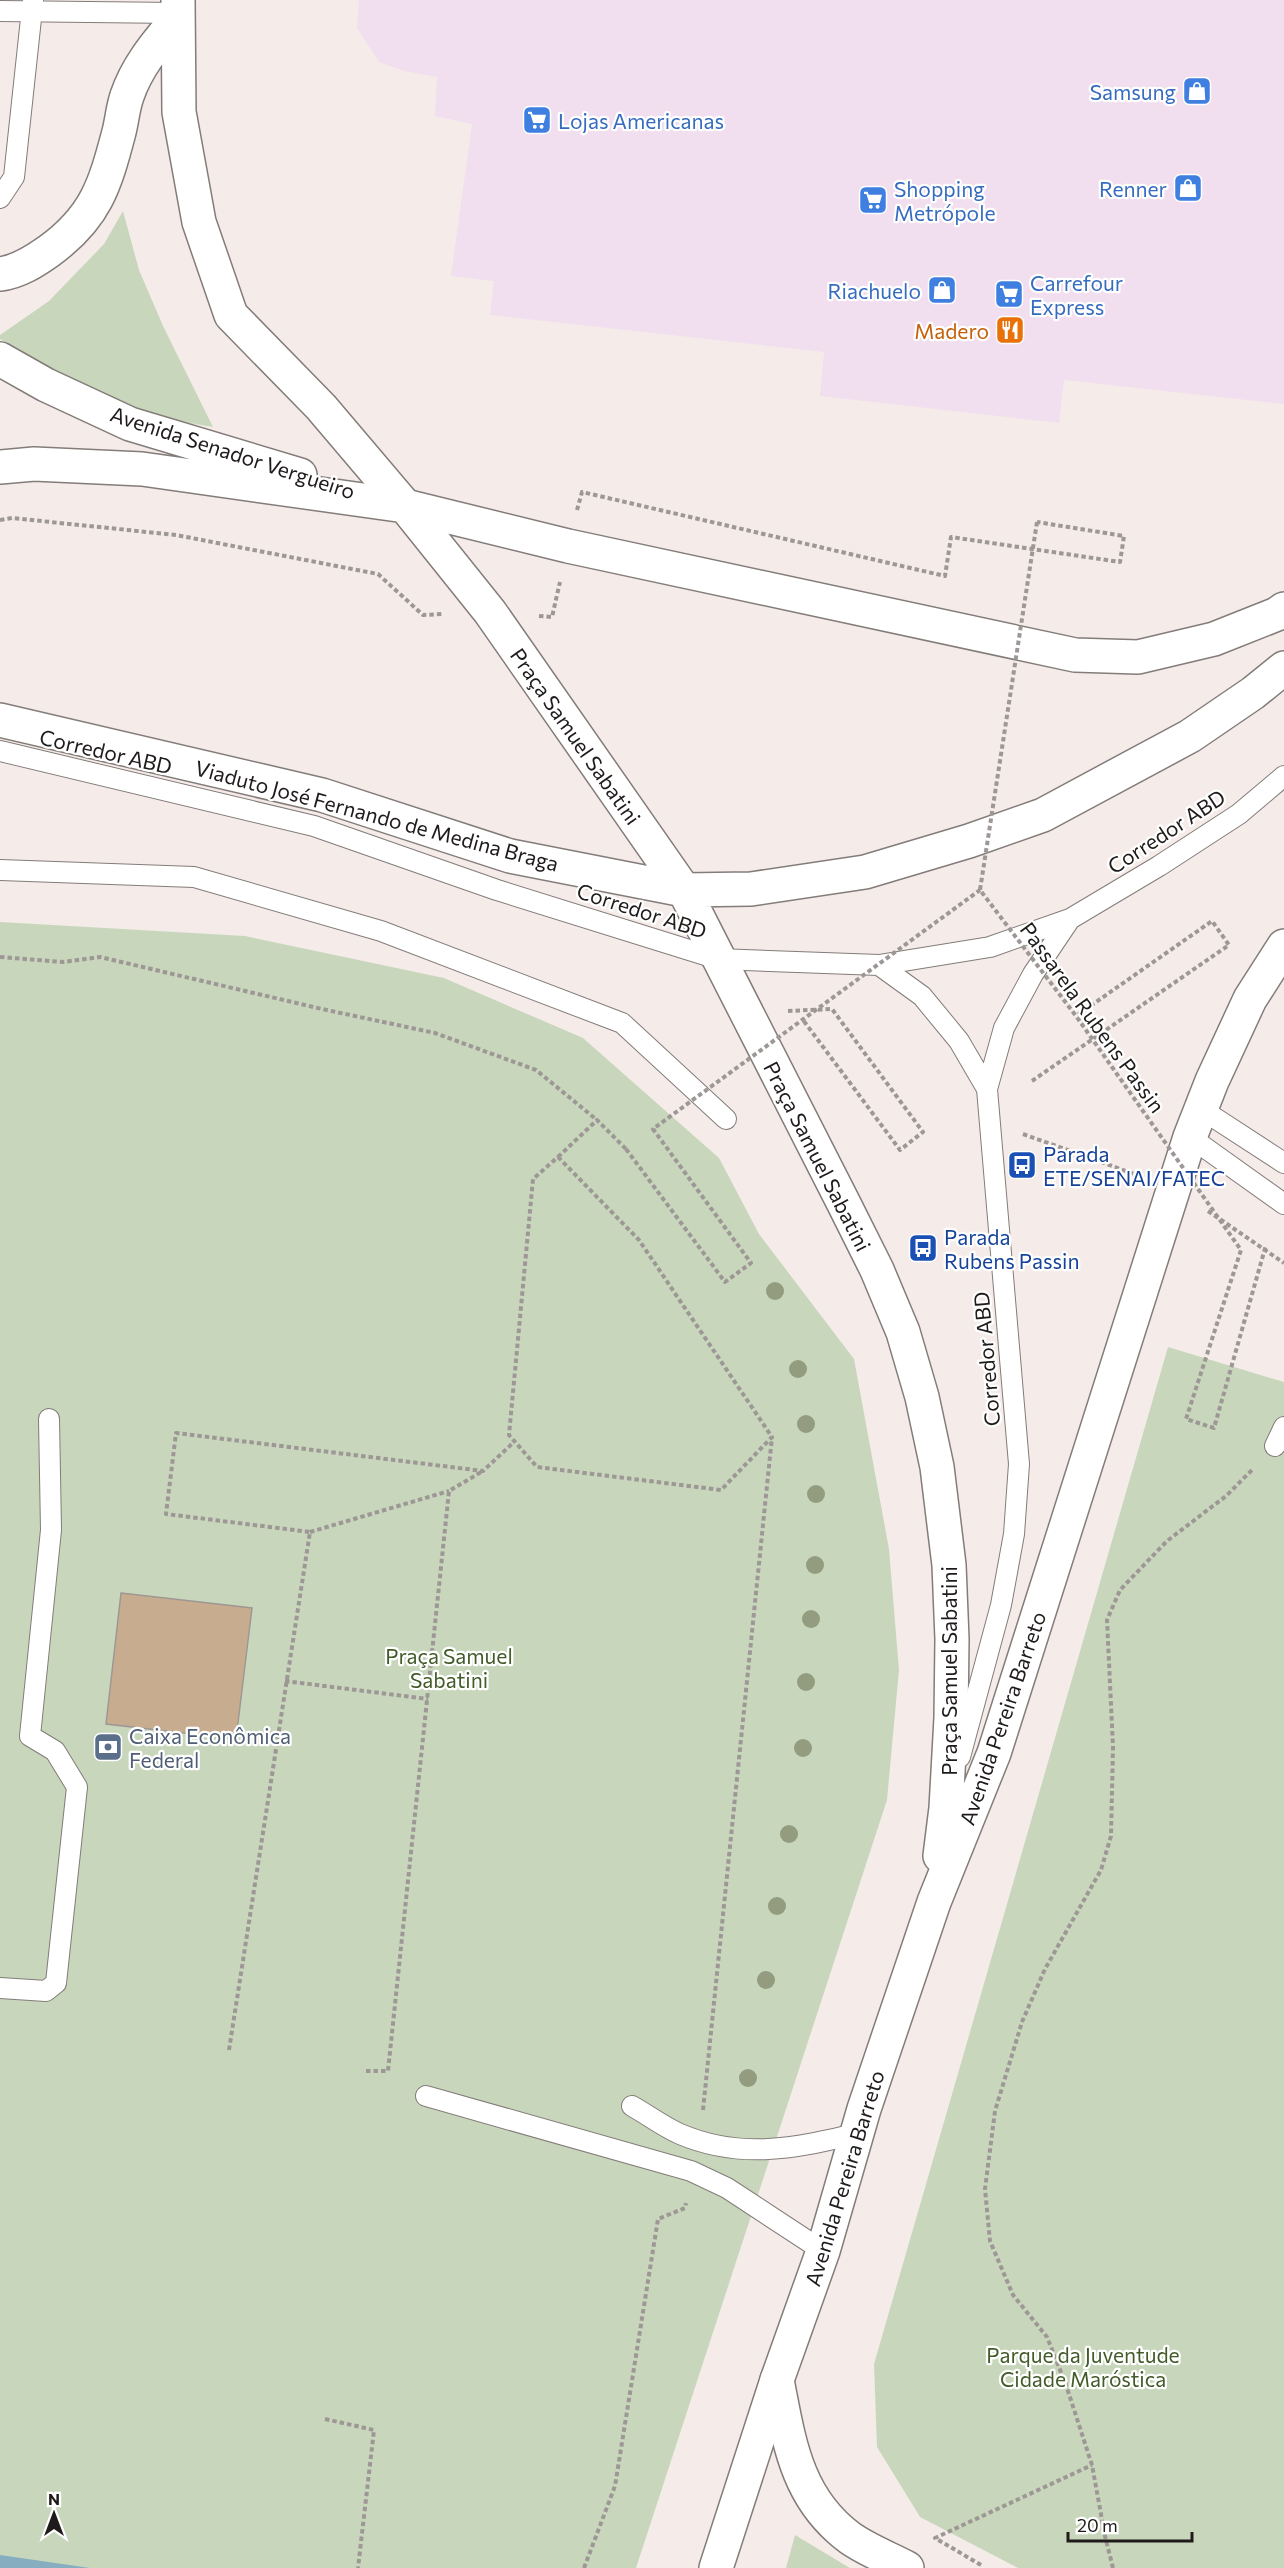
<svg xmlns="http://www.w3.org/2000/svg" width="1284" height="2568" font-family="Commissioner,sans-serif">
	<rect width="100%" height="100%" fill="#f5ece9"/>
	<path fill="#f1deee" d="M359 0H1284V404L1064 380 1059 423 820 396 824 352 490 315 494 281 451 276 472 124 435 116 437 77 404 71 379 62 357 28Z"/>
	<path fill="#c8d7bc" d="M123 211 139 270 163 326 213 427 154 417 61 378 0 339V335L49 301 104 244Z
		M0 922 245 936 444 978 583 1038 719 1158 759 1234 854 1359 889 1549 899 1670 887 1800 636 2568H0Z
		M1168 1347 1284 1382V2568H1018L920 2517 877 2447 874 2364Z
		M795 2535 850 2568H786Z"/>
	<path fill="#86aec0" d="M0 2555 90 2568H0Z"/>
	<path fill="#c8ac90" stroke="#9e9893" stroke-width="1.5" d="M121 1593 252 1608 236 1739 106 1724Z"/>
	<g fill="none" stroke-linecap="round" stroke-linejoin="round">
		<g stroke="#837c79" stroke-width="22">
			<path id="lane" d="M0 11 177 13
				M0 198 14 177 33 0
				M0 751 314 826 497 890 718 959 879 965 990 947 1070 919 1159 866 1239 814 1284 776
				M0 870 194 877 381 931 622 1023 726 1119
				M879 965 922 996 959 1041 987 1089
				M1201 1109 1284 1163
				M1190 1137 1284 1204
				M1275 1446 1284 1427
				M960 1757 1001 1605 1014 1534 1019 1464 987 1089 1004 1028 1033 974 1070 919
				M0 1988 46 1991 56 1983 77 1787 55 1751 30 1736 51 1530 49 1419
				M426 2096 691 2171 727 2188 823 2251
				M632 2106C648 2115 664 2127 680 2134 741 2160 795 2148 856 2134"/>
		</g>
		<g stroke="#837c79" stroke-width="36">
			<path id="secondary" d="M178 0 179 112 199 222 231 315 321 407 405 506
				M777 2380C789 2441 796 2498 850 2538 867 2550 888 2558 907 2568"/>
		</g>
		<g stroke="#837c79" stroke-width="36">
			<path id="primary" d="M0 274C18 272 35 261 49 251 96 217 105 185 119 132 122 120 123 107 127 96 137 66 157 43 177 19
				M0 359 46 385 130 424 300 475
				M0 467 34 464 142 469 405 506 568 546 1075 655 1138 657 1214 639 1277 614 1284 609
				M405 506 490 612 684 890 844 1204 877 1270 903 1332 922 1397 937 1467 949 1565 952 1639 951 1718 946 1808 940 1856
				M0 720 322 795 510 856 684 890 751 889 865 872 969 841 1043 815 1190 736 1253 693 1284 668
				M716 2568 777 2380 823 2251 864 2109 934 1902 994 1753 1190 1137 1212 1081 1250 999 1284 946"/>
		</g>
		<path stroke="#9d9795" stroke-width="4" stroke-dasharray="4.5 3" stroke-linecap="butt" d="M577 510 582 492 945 576 951 537 1120 562 1124 536 1037 522
			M0 520 12 518 176 535 378 574 423 615 442 614
			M539 616 552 617 560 582
			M0 957 63 962 100 957 322 1009 435 1033 536 1070 597 1120
			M788 1011 832 1009 923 1132 900 1150 803 1020
			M1032 1081 1229 945 1212 921 1076 1016
			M1023 1134 1137 1175
			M558 1157 639 1240 772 1437 721 1490 537 1467 509 1435 533 1179Z
			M558 1157 597 1120 626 1149
			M1208 1211 1284 1263
			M310 1532 449 1491
			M285 1681 428 1699
			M229 2050 310 1532 166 1514 176 1433 483 1471 514 1442
			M366 2071H388L449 1491 483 1471
			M703 2110 772 1437
			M325 2419 374 2430 358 2568
			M981 2565 935 2538 1092 2465
			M584 2568 615 2486 658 2219 685 2208 686 2203
			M1113 2568 1105 2536 1092 2465 1066 2385 1047 2337 1013 2295 990 2241 985 2189 995 2111 1022 2022 1045 1969 1101 1870 1111 1836 1113 1747 1107 1620 1120 1590 1167 1541 1226 1496 1253 1469"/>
		<use href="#lane" stroke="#fff" stroke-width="20"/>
		<use href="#secondary" stroke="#fff" stroke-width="33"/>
		<use href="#primary" stroke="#fff" stroke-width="33"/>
		<path stroke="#9d9795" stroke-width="4" stroke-dasharray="4.5 3" stroke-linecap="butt" d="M1037 522 980 890 1076 1016 1241 1250 1186 1419 1214 1428 1266 1245
			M626 1149 725 1282 751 1263 653 1129 980 890"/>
	</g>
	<g fill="#939c7f">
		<circle cx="775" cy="1291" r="9"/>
		<circle cx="798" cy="1369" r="9"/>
		<circle cx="806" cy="1424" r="9"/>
		<circle cx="816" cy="1494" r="9"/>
		<circle cx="815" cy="1565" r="9"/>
		<circle cx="811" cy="1619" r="9"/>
		<circle cx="806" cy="1682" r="9"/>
		<circle cx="803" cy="1748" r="9"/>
		<circle cx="789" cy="1834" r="9"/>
		<circle cx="777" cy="1906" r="9"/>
		<circle cx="766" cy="1980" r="9"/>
		<circle cx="748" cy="2078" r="9"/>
	</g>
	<defs>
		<g id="shop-square" transform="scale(1.5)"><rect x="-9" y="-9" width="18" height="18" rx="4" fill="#3f7fe0" stroke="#fff"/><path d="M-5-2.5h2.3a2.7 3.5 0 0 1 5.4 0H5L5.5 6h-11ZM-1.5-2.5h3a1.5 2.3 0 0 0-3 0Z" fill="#fff"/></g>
		<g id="supermarket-square" transform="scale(1.5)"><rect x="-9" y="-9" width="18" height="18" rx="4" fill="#3f7fe0" stroke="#fff"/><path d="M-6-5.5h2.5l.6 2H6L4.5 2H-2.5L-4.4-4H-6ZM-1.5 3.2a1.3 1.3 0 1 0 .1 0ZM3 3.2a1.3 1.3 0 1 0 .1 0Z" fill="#fff"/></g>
		<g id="restaurant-square" transform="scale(1.5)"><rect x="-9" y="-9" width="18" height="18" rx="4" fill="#e8710a" stroke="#fff"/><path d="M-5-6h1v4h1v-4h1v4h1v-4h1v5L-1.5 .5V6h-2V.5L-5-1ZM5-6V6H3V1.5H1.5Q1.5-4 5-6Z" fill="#fff"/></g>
		<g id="bus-square" transform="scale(1.5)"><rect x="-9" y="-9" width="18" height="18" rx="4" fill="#1a4fb4" stroke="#fff"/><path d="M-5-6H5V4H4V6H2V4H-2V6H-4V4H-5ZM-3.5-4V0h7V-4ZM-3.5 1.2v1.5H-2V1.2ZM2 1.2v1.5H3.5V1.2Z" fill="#fff"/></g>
		<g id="bank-square" transform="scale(1.5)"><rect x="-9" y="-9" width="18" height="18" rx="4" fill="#5c6f8a" stroke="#fff"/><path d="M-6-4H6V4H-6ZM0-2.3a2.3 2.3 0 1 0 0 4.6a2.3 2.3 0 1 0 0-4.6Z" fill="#fff"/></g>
	</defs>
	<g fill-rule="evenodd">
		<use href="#shop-square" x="1197" y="91"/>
		<use href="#supermarket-square" x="537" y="120"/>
		<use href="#shop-square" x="1188" y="188"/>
		<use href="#supermarket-square" x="873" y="200"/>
		<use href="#shop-square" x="942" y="290"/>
		<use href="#supermarket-square" x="1009" y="294"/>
		<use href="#restaurant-square" x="1010" y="330"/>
		<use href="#bus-square" x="1022" y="1165"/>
		<use href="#bus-square" x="923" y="1248"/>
		<use href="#bank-square" x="108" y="1747"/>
	</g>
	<g text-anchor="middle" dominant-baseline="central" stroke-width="4.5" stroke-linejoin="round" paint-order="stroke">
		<g font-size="21" fill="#366cbe" stroke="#fff" text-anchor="end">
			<text x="1176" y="91">Samsung</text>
			<text x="558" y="120" text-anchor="start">Lojas Americanas</text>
			<text x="894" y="188" text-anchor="start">Shopping<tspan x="894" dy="24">Metrópole</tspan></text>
			<text x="1167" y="188">Renner</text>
			<text x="1030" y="282" text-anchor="start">Carrefour<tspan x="1030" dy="24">Express</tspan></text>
			<text x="921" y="290">Riachuelo</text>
		</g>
		<g font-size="21" fill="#c56008" stroke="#fff" text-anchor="end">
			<text x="989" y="330">Madero</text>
		</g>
		<g font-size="21" fill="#1e1b1a" stroke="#fff">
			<text transform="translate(233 452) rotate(18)">Avenida Senador Vergueiro</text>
			<text transform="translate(576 736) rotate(55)">Praça Samuel Sabatini</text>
			<text transform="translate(106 751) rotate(13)">Corredor ABD</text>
			<text transform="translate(377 815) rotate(15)">Viaduto José Fernando de Medina Braga</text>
			<text transform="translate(1166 831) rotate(-33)">Corredor ABD</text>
			<text transform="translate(642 910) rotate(18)">Corredor ABD</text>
			<text transform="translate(1093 1017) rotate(54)">Passarela Rubens Passin</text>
			<text transform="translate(818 1156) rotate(63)">Praça Samuel Sabatini</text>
			<text transform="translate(986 1359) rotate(-95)">Corredor ABD</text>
			<text transform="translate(948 1671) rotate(-90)">Praça Samuel Sabatini</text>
			<text transform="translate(1002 1718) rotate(-71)">Avenida Pereira Barreto</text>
			<text transform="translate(844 2178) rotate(-73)">Avenida Pereira Barreto</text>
		</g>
		<g font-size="21" fill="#164399" stroke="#fff" text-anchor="start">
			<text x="1043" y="1153">Parada<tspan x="1043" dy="24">ETE/SENAI/FATEC</tspan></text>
			<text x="944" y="1236">Parada<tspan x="944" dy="24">Rubens Passin</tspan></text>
		</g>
		<g font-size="21" fill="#425b29" stroke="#fff">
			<text x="449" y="1655">Praça Samuel<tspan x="449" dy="24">Sabatini</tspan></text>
			<text x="1083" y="2354">Parque da Juventude<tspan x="1083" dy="24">Cidade Maróstica</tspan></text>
		</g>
		<g font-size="21" fill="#4e5e75" stroke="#fff" text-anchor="start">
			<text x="129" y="1735">Caixa Econômica<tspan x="129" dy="24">Federal</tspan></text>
		</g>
	</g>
	<g transform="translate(54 2514)" stroke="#ffffff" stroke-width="4.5" paint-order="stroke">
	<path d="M0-4.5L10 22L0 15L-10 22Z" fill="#1e1b1a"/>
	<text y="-9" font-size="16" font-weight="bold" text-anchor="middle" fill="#1e1b1a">N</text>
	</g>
	<path d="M1068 2532v9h124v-9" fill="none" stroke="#1e1b1a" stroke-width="3"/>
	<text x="1077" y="2532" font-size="18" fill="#1e1b1a" stroke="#ffffff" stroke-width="4.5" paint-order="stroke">20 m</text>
</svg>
